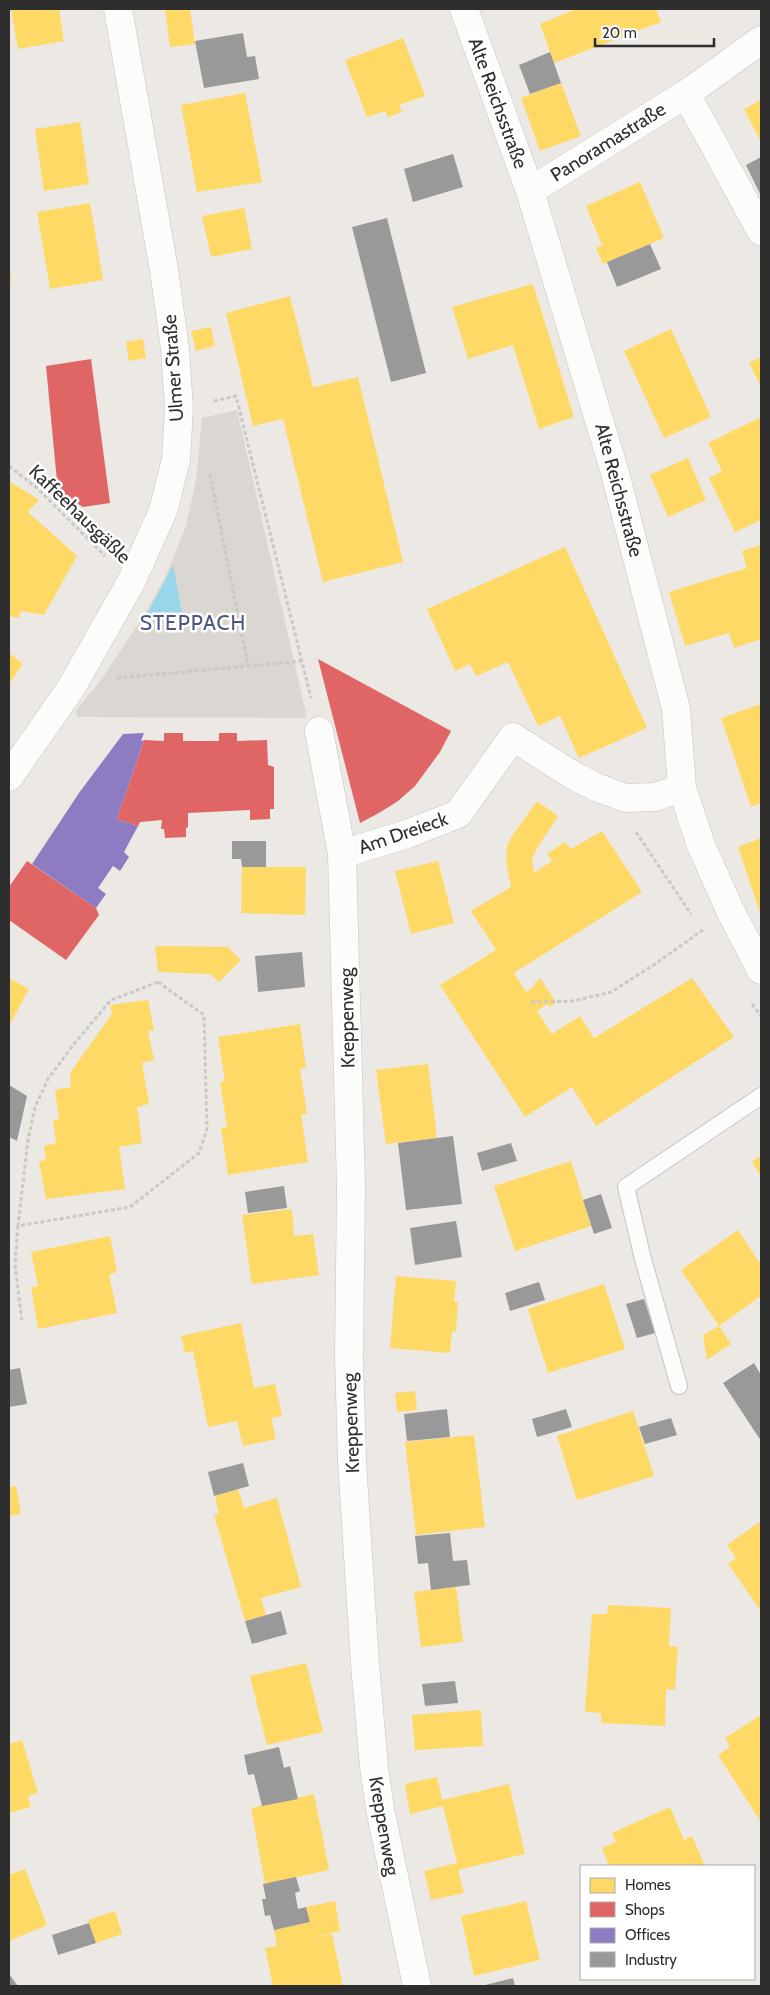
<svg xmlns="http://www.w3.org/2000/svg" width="770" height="1995" font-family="Cabin,sans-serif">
	<rect width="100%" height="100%" fill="#ece8e4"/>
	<path fill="#dad6d2" d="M237 410 307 718 77 717 76 710 101 680 143 617 166 576 186 526 196 480 202 418Z"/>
	<path fill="#99d6ec" d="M173 565 182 613 145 618Z"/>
	<path fill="#ffd966" d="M11 9H59L64 41 18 49Z
		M165 9H190L195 44 170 47Z
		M576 9H656L661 22 554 63 540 24Z
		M403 38 425 96 399 105 402 112 388 117 385 111 367 117 345 60Z
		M561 83 581 136 540 151 521 98Z
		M245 93 262 182 197 192 181 105Z
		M761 100V142L744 109Z
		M80 122 89 184 44 191 35 129Z
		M640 182 664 238 603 264 596 248 602 245 586 206Z
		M90 203 103 280 50 289 37 212Z
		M244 208 252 249 211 257 202 216Z
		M9 273H11L10 289H9Z
		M533 284 574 417 539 429 513 345 468 359 452 307Z
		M290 296 313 387 358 377 403 562 323 582 283 419 253 426 226 313Z
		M211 327 215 346 196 351 191 331Z
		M671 329 711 417 664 438 624 351Z
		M143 339 146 358 129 361 126 342Z
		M761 357V387L749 363Z
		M761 417V520L735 532 709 478 722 471 708 443Z
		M688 458 706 500 668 517 650 475Z
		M9 481 39 500 28 512 77 556 44 615 20 611 19 618 9 616Z
		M761 545V639L734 648 729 633 685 646 669 592 747 568 742 551Z
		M565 547 647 728 579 758 560 716 538 726 508 662 476 676 470 664 455 671 427 609Z
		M9 653 23 664 9 684Z
		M761 704V803L751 807 721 718Z
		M537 801 558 816 536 850 532 859 534 873 552 861 547 854 565 842 571 849 602 831 642 892 514 973 526 992 535 986 534 983 541 979 556 1003 549 1007 547 1004 537 1011 552 1034 580 1016 594 1038 692 978 734 1037 596 1126 572 1087 525 1117 440 985 496 950 471 911 511 887 506 862 507 847 512 836Z
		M761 838V916L738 847Z
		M438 861 454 923 411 934 395 871Z
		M242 867H306L305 915 241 913Z
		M155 946 228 947 241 960 219 982 210 974 158 972Z
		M9 978 29 989 9 1026Z
		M148 1000 154 1030 148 1031 154 1060 142 1063 149 1104 137 1107 142 1143 119 1147 125 1189 46 1199 39 1161 46 1160 44 1146 56 1143 53 1120 59 1119 55 1090 71 1087 70 1073 112 1014 110 1005Z
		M300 1024 306 1068 300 1069 307 1114 301 1115 308 1162 228 1175 221 1128 227 1127 220 1082 225 1081 218 1037Z
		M428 1064 437 1138 386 1144 376 1070Z
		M761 1156V1177L752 1161Z
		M571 1161 591 1226 515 1251 494 1186Z
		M292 1209 294 1236 313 1234 319 1275 252 1284 242 1215Z
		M738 1230 761 1265V1296L719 1326 681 1270Z
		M110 1236 117 1272 109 1274 117 1313 38 1329 31 1287 38 1286 31 1252Z
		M396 1276 456 1281 454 1302H458L456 1332 452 1331 450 1353 390 1348Z
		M604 1284 625 1349 548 1373 528 1309Z
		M241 1323 254 1388 275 1384 282 1416 271 1418 276 1439 243 1446 237 1421 208 1427 193 1351 185 1353 181 1336Z
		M719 1326 731 1344 707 1360 703 1335Z
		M415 1391 417 1410 397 1412 395 1393Z
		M633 1411 654 1476 577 1500 557 1436Z
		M474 1435 485 1527 416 1535 405 1442Z
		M16 1486 21 1514 9 1516V1487Z
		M238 1489 244 1508 277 1498 301 1587 261 1598 266 1615 245 1621 214 1515 219 1514 215 1496Z
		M761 1521V1611L728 1564 736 1558 727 1545Z
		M456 1587 463 1642 421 1647 414 1592Z
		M608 1605 671 1608 669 1646 678 1647 675 1690 666 1689 665 1726 601 1723V1713L585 1712 592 1614H607Z
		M306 1663 323 1732 267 1745 250 1676Z
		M481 1710 483 1746 415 1750 412 1715Z
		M761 1715V1822L718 1755 730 1747 725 1738Z
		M22 1740 38 1793 28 1796 31 1807 9 1813V1744Z
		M437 1777 442 1800 509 1784 525 1854 458 1870 464 1893 431 1900 424 1871 457 1863 443 1806 410 1814 405 1784Z
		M314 1794 329 1870 265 1884 251 1808Z
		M670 1807 684 1840 692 1836 705 1866H609L602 1848 616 1842 612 1833Z
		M25 1869 47 1925 9 1941V1875Z
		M335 1901 340 1931 311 1938 332 1934 343 1986H273L265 1948 277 1946 274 1930 310 1922 306 1907Z
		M526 1901 540 1960 474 1976 461 1916Z
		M115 1911 122 1934 96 1943 88 1920Z"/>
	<path fill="#e06666" d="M91 359 110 503 83 507 58 492 46 366Z
		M318 659 451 731 440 752 415 786 398 801 379 813 360 823Z
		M164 733H183V741H219V733H237V741L267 740 268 765 274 767V809H270V819L250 820V810L188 813V827L186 828V837L165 838 164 829H161L162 820 140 822 138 826 117 819 144 740 164 741Z
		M27 861 96 908 99 915 66 960 9 920V887Z"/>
	<path fill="#8e7cc3" d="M144 733 141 741 144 740 117 819 138 826 124 852 129 857 120 871 113 866 98 888 106 894 96 908 32 864 79 793 123 734Z"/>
	<path fill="#999" d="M243 33 247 57 255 56 259 79 204 88 195 41Z
		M550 52 561 83 530 94 519 65Z
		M453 154 463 187 413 202 404 169Z
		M761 157V196L746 165Z
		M387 218 426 373 391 382 352 227Z
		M650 244 661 269 617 287 607 262Z
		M232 841H266V867H242L241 859H232Z
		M302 952 305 987 258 992 255 956Z
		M9 1085 27 1096 17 1141 9 1137Z
		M453 1136 462 1204 406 1210 398 1143Z
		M511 1143 517 1161 482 1171 477 1153Z
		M284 1186 287 1208 248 1213 245 1192Z
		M601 1194 612 1228 594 1234 583 1200Z
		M456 1221 462 1257 415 1265 410 1228Z
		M539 1282 545 1300 510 1311 505 1293Z
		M644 1299 655 1333 637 1338 626 1304Z
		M754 1363 761 1375V1441L723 1383Z
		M20 1368 27 1404 9 1407V1370Z
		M447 1409 450 1437 407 1441 404 1414Z
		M566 1409 572 1427 537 1437 532 1419Z
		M671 1418 677 1435 645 1444 639 1427Z
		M243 1463 249 1486 214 1496 208 1472Z
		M450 1533 453 1561 467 1560 470 1585 431 1590 428 1563 418 1564 415 1536Z
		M281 1611 287 1634 252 1644 245 1621Z
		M455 1681 458 1703 425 1706 422 1684Z
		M279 1747 284 1768 290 1766 298 1799 262 1806 254 1774 248 1775 244 1755Z
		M296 1877 300 1891 295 1893 298 1909 306 1907 310 1922 274 1930 270 1915 265 1916 262 1899H266L263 1884Z
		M89 1923 96 1943 58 1955 52 1935Z
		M9 1974 18 1986H9Z
		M513 1978 515 1986H481Z"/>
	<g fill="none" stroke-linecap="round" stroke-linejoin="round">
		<g stroke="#c5c4c5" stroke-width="18">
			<path id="lane" d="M679 1386 643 1259 626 1187 761 1096"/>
		</g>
		<g stroke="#c5c4c5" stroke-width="29">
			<path id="street" d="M464 9 530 191 615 473 676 709 682 788 701 845 730 910 761 970
				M686 94 761 231
				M530 191 686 94 761 40
				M319 731 342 854 407 834 458 814 513 737 569 773 596 787 625 798 655 797 682 788
				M342 854 351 1186 349 1357 352 1461 365 1664 374 1767 380 1809 417 1986"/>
		</g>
		<g stroke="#c5c4c5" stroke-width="29">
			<path id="secondary" d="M9 777 71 688 131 582 163 511 176 460 179 408 175 349 164 270 118 9"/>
		</g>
		<path stroke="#c9c9c8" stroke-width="3" stroke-dasharray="4 2.5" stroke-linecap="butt" d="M214 401 236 396 311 698
			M9 466 38 489 105 556
			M210 474 248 666
			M117 678 302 661
			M636 832 691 914
			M158 982 204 1015 207 1129 199 1153 130 1207 18 1226 28 1140 35 1107 48 1079 74 1044 111 1000Z
			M531 1002 573 1001 611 992 655 964 703 930
			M752 1004 761 1016
			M18 1226 15 1264 22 1322"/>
		<use href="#lane" stroke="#fcfcfb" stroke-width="16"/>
		<use href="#street" stroke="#fcfcfb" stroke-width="28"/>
		<use href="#secondary" stroke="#fcfcfb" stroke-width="28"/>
	</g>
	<g text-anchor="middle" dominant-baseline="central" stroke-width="5" stroke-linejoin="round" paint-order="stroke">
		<g font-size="19" fill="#2e2e2e" stroke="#fff">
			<text transform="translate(498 103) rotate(70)">Alte Reichsstraße</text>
			<text transform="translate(608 142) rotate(-32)">Panoramastraße</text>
			<text transform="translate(173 368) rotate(-94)">Ulmer Straße</text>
			<text transform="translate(619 490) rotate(75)">Alte Reichsstraße</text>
			<text transform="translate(80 514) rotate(44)">Kaffeehausgäßle</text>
			<text transform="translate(403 833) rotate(-19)">Am Dreieck</text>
			<text transform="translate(347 1018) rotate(-91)">Kreppenweg</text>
			<text transform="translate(351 1423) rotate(-92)">Kreppenweg</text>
			<text transform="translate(384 1826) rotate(80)">Kreppenweg</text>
		</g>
		<g font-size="21" letter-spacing="1" fill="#4d5680" stroke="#fff">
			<text x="193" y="622">STEPPACH</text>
		</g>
	</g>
	<rect width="770" height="1995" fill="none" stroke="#2e2e2e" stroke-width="20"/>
	<rect x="580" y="1865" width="175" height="115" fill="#ffffff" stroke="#ababab"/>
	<rect x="590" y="1878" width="25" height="15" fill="#ffd966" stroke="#ababab"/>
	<text x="625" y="1890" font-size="15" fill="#2e2e2e">Homes</text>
	<rect x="590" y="1902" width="25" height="15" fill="#e06666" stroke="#ababab"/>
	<text x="625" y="1915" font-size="15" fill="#2e2e2e">Shops</text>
	<rect x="590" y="1928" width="25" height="15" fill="#8e7cc3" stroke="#ababab"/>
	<text x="625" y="1940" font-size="15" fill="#2e2e2e">Offices</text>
	<rect x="590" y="1952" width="25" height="15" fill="#999999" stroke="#ababab"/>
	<text x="625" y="1965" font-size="15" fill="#2e2e2e">Industry</text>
	<path d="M595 38v8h119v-8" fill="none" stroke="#2e2e2e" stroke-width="2.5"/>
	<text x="602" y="38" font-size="15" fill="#2e2e2e" stroke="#ffffff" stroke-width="4" paint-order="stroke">20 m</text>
</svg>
